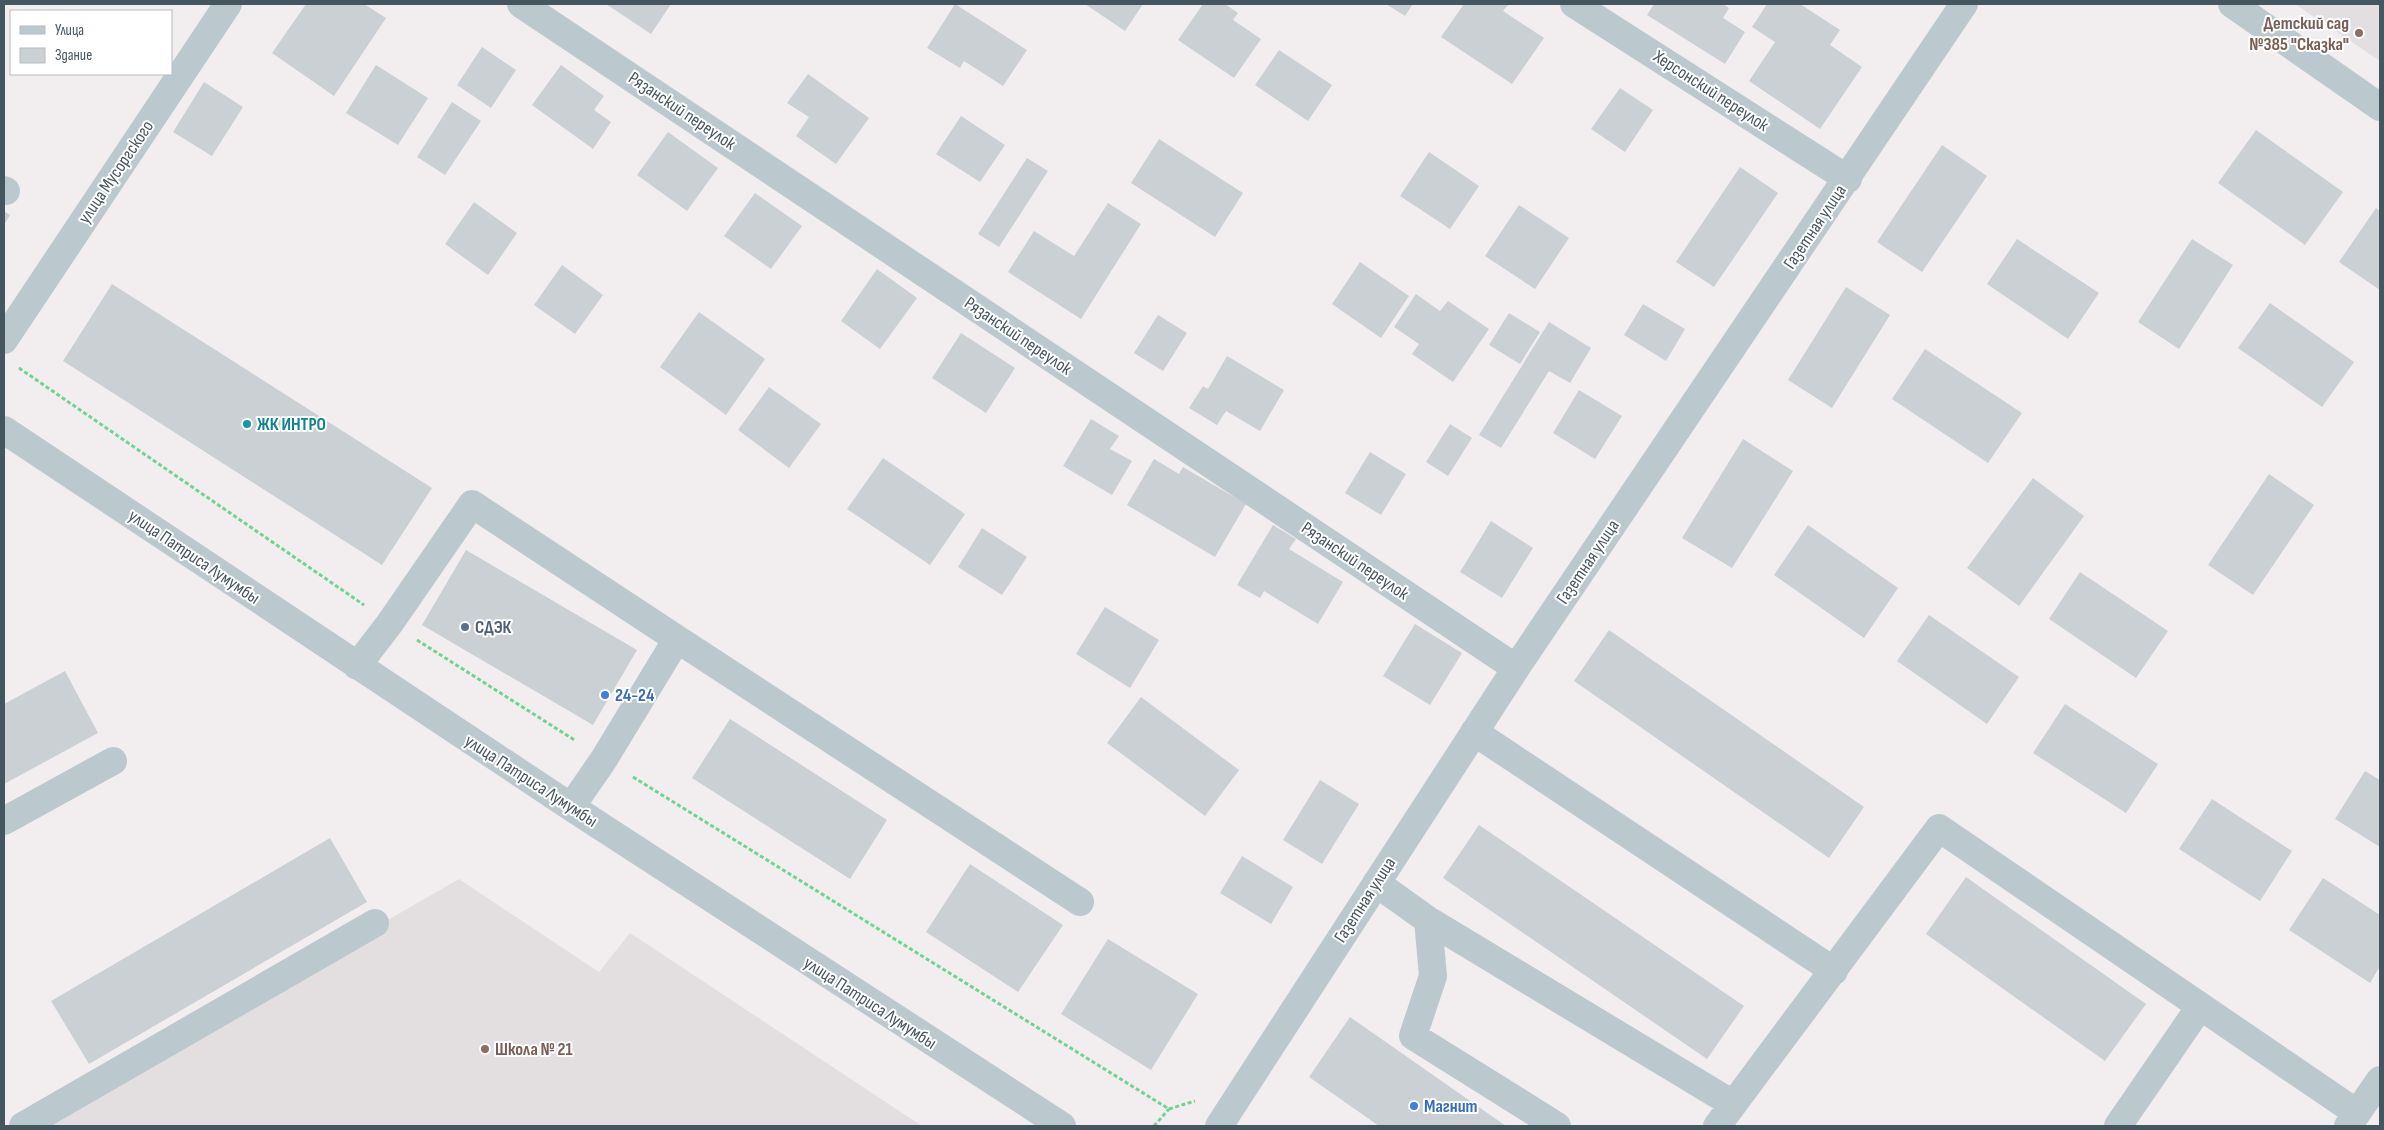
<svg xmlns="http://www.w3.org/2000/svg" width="2384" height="1130" font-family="'Sofia Sans Condensed',sans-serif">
	<rect width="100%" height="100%" fill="#f2eeef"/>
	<path fill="#e3dfe1" d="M2295 4H2380V61Z
		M459 879 599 972 630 933 922 1126H30Z"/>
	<path fill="#cad0d4" d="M306 4H364L386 18 334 96 272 53Z
		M606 4H671L651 34Z
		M955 4 1027 50 1003 86 964 61 960 68 927 48Z
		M1085 4H1143L1125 31Z
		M1203 4H1225L1238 13 1233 20 1261 39 1234 78 1178 40Z
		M1386 4H1413L1405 16Z
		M1464 4H1509L1503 11 1544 38 1512 84 1441 37Z
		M1654 4H1723L1729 8 1723 18 1745 32 1725 64 1647 15Z
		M1767 4H1800L1840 30 1830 45 1862 67 1820 129 1749 81 1775 42 1752 27Z
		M482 47 516 70 491 108 457 85Z
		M1279 50 1332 85 1308 121 1255 85Z
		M376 65 428 98 398 145 346 113Z
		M561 65 604 96 594 110 611 122 593 149 532 105Z
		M808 74 869 118 836 164 796 136 809 117 787 103Z
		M204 82 243 107 212 156 173 132Z
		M1620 88 1653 110 1625 152 1591 129Z
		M452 102 481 121 445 175 417 157Z
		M961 116 1005 145 980 182 936 154Z
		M2256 130 2343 192 2305 245 2218 183Z
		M668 132 718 168 687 211 637 175Z
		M1159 139 1243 193 1215 237 1131 183Z
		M1942 145 1987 176 1922 272 1877 242Z
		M1429 152 1479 186 1450 229 1400 196Z
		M1027 158 1048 171 999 247 978 234Z
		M1740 167 1778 193 1714 287 1676 262Z
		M755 193 802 226 771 269 724 236Z
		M474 202 517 233 488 275 445 244Z
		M1108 203 1141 224 1081 319 1008 272 1034 231 1074 256Z
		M1519 205 1569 238 1535 289 1485 256Z
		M2376 208 2380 211V290L2339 262Z
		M4 211 10 215 4 225Z
		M2017 239 2099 293 2068 339 1987 284Z
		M2192 239 2233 265 2179 349 2138 322Z
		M1360 262 1409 296 1381 338 1332 304Z
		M562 265 603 295 575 334 534 305Z
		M877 269 917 298 880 349 841 321Z
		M112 284 432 488 382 565 63 361Z
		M1846 287 1890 315 1832 408 1788 380Z
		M1416 294 1440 311 1448 301 1489 329 1453 382 1412 354 1419 344 1394 327Z
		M2270 303 2354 362 2322 407 2238 348Z
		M1643 304 1685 329 1666 361 1624 335Z
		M699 312 765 359 726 415 660 367Z
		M1509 313 1540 332 1520 364 1489 345Z
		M1158 315 1187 333 1163 371 1134 353Z
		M1549 322 1591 348 1570 383 1549 371 1501 448 1479 435Z
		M961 333 1015 368 986 413 932 378Z
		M1925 349 2022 413 1988 463 1892 399Z
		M1227 356 1284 390 1260 431 1226 411 1217 425 1189 408 1203 386 1208 389Z
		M769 387 821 424 789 468 738 430Z
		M1579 390 1622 416 1595 459 1553 433Z
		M1091 419 1119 436 1110 449 1132 461 1112 495 1063 466Z
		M1450 424 1472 438 1448 476 1426 462Z
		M1743 439 1793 471 1732 568 1682 538Z
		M1370 452 1406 474 1381 515 1345 493Z
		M883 458 965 514 930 565 847 509Z
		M1154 459 1179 474 1183 467 1246 504 1215 557 1127 505Z
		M2269 474 2314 505 2253 595 2208 565Z
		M2033 478 2084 516 2019 606 1967 568Z
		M1491 521 1533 548 1502 598 1460 572Z
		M1273 525 1296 539 1289 549 1343 582 1318 624 1264 591 1260 598 1237 585Z
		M1808 525 1898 588 1864 638 1774 575Z
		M982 528 1027 557 1002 595 958 567Z
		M466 550 637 650 593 725 422 625Z
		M2080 572 2168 631 2136 678 2049 619Z
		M1105 607 1159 640 1130 688 1076 654Z
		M1929 615 2019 677 1987 724 1897 661Z
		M1415 624 1462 653 1430 705 1383 676Z
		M1609 630 1864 807 1829 858 1574 681Z
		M65 671 98 733 4 784V704Z
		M1141 697 1239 770 1205 816 1107 743Z
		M2065 704 2158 764 2126 813 2033 753Z
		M730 719 887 820 850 879 692 778Z
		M2365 771 2380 780V847L2335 819Z
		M1320 780 1359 804 1322 864 1283 840Z
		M2212 799 2292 851 2260 901 2179 849Z
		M1479 825 1744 1006 1707 1059 1443 878Z
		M330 838 367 902 89 1064 51 1001Z
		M1242 856 1293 887 1271 924 1220 893Z
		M970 864 1063 925 1018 992 926 932Z
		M1966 877 2146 1004 2105 1061 1926 934Z
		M2323 878 2380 915V966L2370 983 2289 930Z
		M1108 939 1198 994 1151 1070 1061 1014Z
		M1350 1017 1506 1126H1379L1309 1077Z"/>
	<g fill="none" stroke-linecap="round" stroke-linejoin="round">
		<path stroke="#6ed491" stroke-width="3" stroke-dasharray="4 2.5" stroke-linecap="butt" d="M19 368 364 605
			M417 640 576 741
			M633 777 1169 1109 1195 1101
			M1154 1126 1169 1109"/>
		<path stroke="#bbc9cf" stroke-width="28" d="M521 4 1516 668
			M1574 4 1848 179
			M2232 4 2380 107
			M4 190 6 191
			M4 340 228 4
			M4 430 571 807 1062 1126
			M357 666 390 623 472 504 677 639
			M1474 732 1834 971
			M571 807 604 759 677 639 1080 902
			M4 821 113 761
			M1376 883 1428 920 1733 1104
			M1428 920 1433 976 1413 1036 1557 1126
			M23 1126 375 923
			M1219 1126 1516 668 1964 4
			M1717 1126 1939 828 2357 1113
			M2118 1126 2199 1008
			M2348 1126 2380 1080"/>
	</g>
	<g fill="#8d6e63" stroke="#fff" stroke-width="2">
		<circle cx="2359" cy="33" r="5"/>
		<circle cx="485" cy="1049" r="5"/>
	</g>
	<circle fill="#0f9aa8" stroke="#fff" stroke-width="2" cx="247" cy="424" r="5"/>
	<circle fill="#5c6f8a" stroke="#fff" stroke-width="2" cx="465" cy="627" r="5"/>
	<g fill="#3f7fe0" stroke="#fff" stroke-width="2">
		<circle cx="605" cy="695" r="5"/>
		<circle cx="1414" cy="1106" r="5"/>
	</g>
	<g text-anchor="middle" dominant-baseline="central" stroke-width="4" stroke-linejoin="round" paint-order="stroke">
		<g font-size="18" font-weight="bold" fill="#785e54" stroke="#fff" text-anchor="end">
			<text x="2349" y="23">Детский сад<tspan x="2349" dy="21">№385 "Сказка"</tspan></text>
			<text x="495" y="1049" text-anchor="start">Школа № 21</text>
		</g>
		<g font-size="18" fill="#45565e" stroke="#fff">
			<text transform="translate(1711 91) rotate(33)">Херсонский переулок</text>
			<text transform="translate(682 111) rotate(34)">Рязанский переулок</text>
			<text transform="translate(116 172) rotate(-56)">улица Мусоргского</text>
			<text transform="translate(1815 227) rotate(-56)">Газетная улица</text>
			<text transform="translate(1018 336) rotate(34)">Рязанский переулок</text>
			<text transform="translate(194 557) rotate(34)">улица Патриса Лумумбы</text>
			<text transform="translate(1355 561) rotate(34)">Рязанский переулок</text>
			<text transform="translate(1588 562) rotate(-56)">Газетная улица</text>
			<text transform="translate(531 781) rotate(33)">улица Патриса Лумумбы</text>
			<text transform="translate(1365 900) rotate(-57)">Газетная улица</text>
			<text transform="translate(870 1003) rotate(33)">улица Патриса Лумумбы</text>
		</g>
		<g font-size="18" font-weight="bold" fill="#0d838f" stroke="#fff" text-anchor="start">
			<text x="257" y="424">ЖК ИНТРО</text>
		</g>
		<g font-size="18" font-weight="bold" fill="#4e5e75" stroke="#fff" text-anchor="start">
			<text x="475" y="627">СДЭК</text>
		</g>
		<g font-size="18" font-weight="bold" fill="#366cbe" stroke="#fff" text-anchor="start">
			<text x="615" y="695">24-24</text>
			<text x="1424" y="1106">Магнит</text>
		</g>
	</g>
	<rect width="2384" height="1130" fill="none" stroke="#45565e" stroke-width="10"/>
	<rect x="10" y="10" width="162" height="65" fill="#ffffff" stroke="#b5bbbf"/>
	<rect x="20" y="26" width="25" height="8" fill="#bbc9cf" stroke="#b5bbbf"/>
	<text x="55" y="35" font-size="15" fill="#45565e">Улица</text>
	<rect x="20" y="48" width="25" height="15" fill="#cad0d4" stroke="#b5bbbf"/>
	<text x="55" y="60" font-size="15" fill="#45565e">Здание</text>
</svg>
